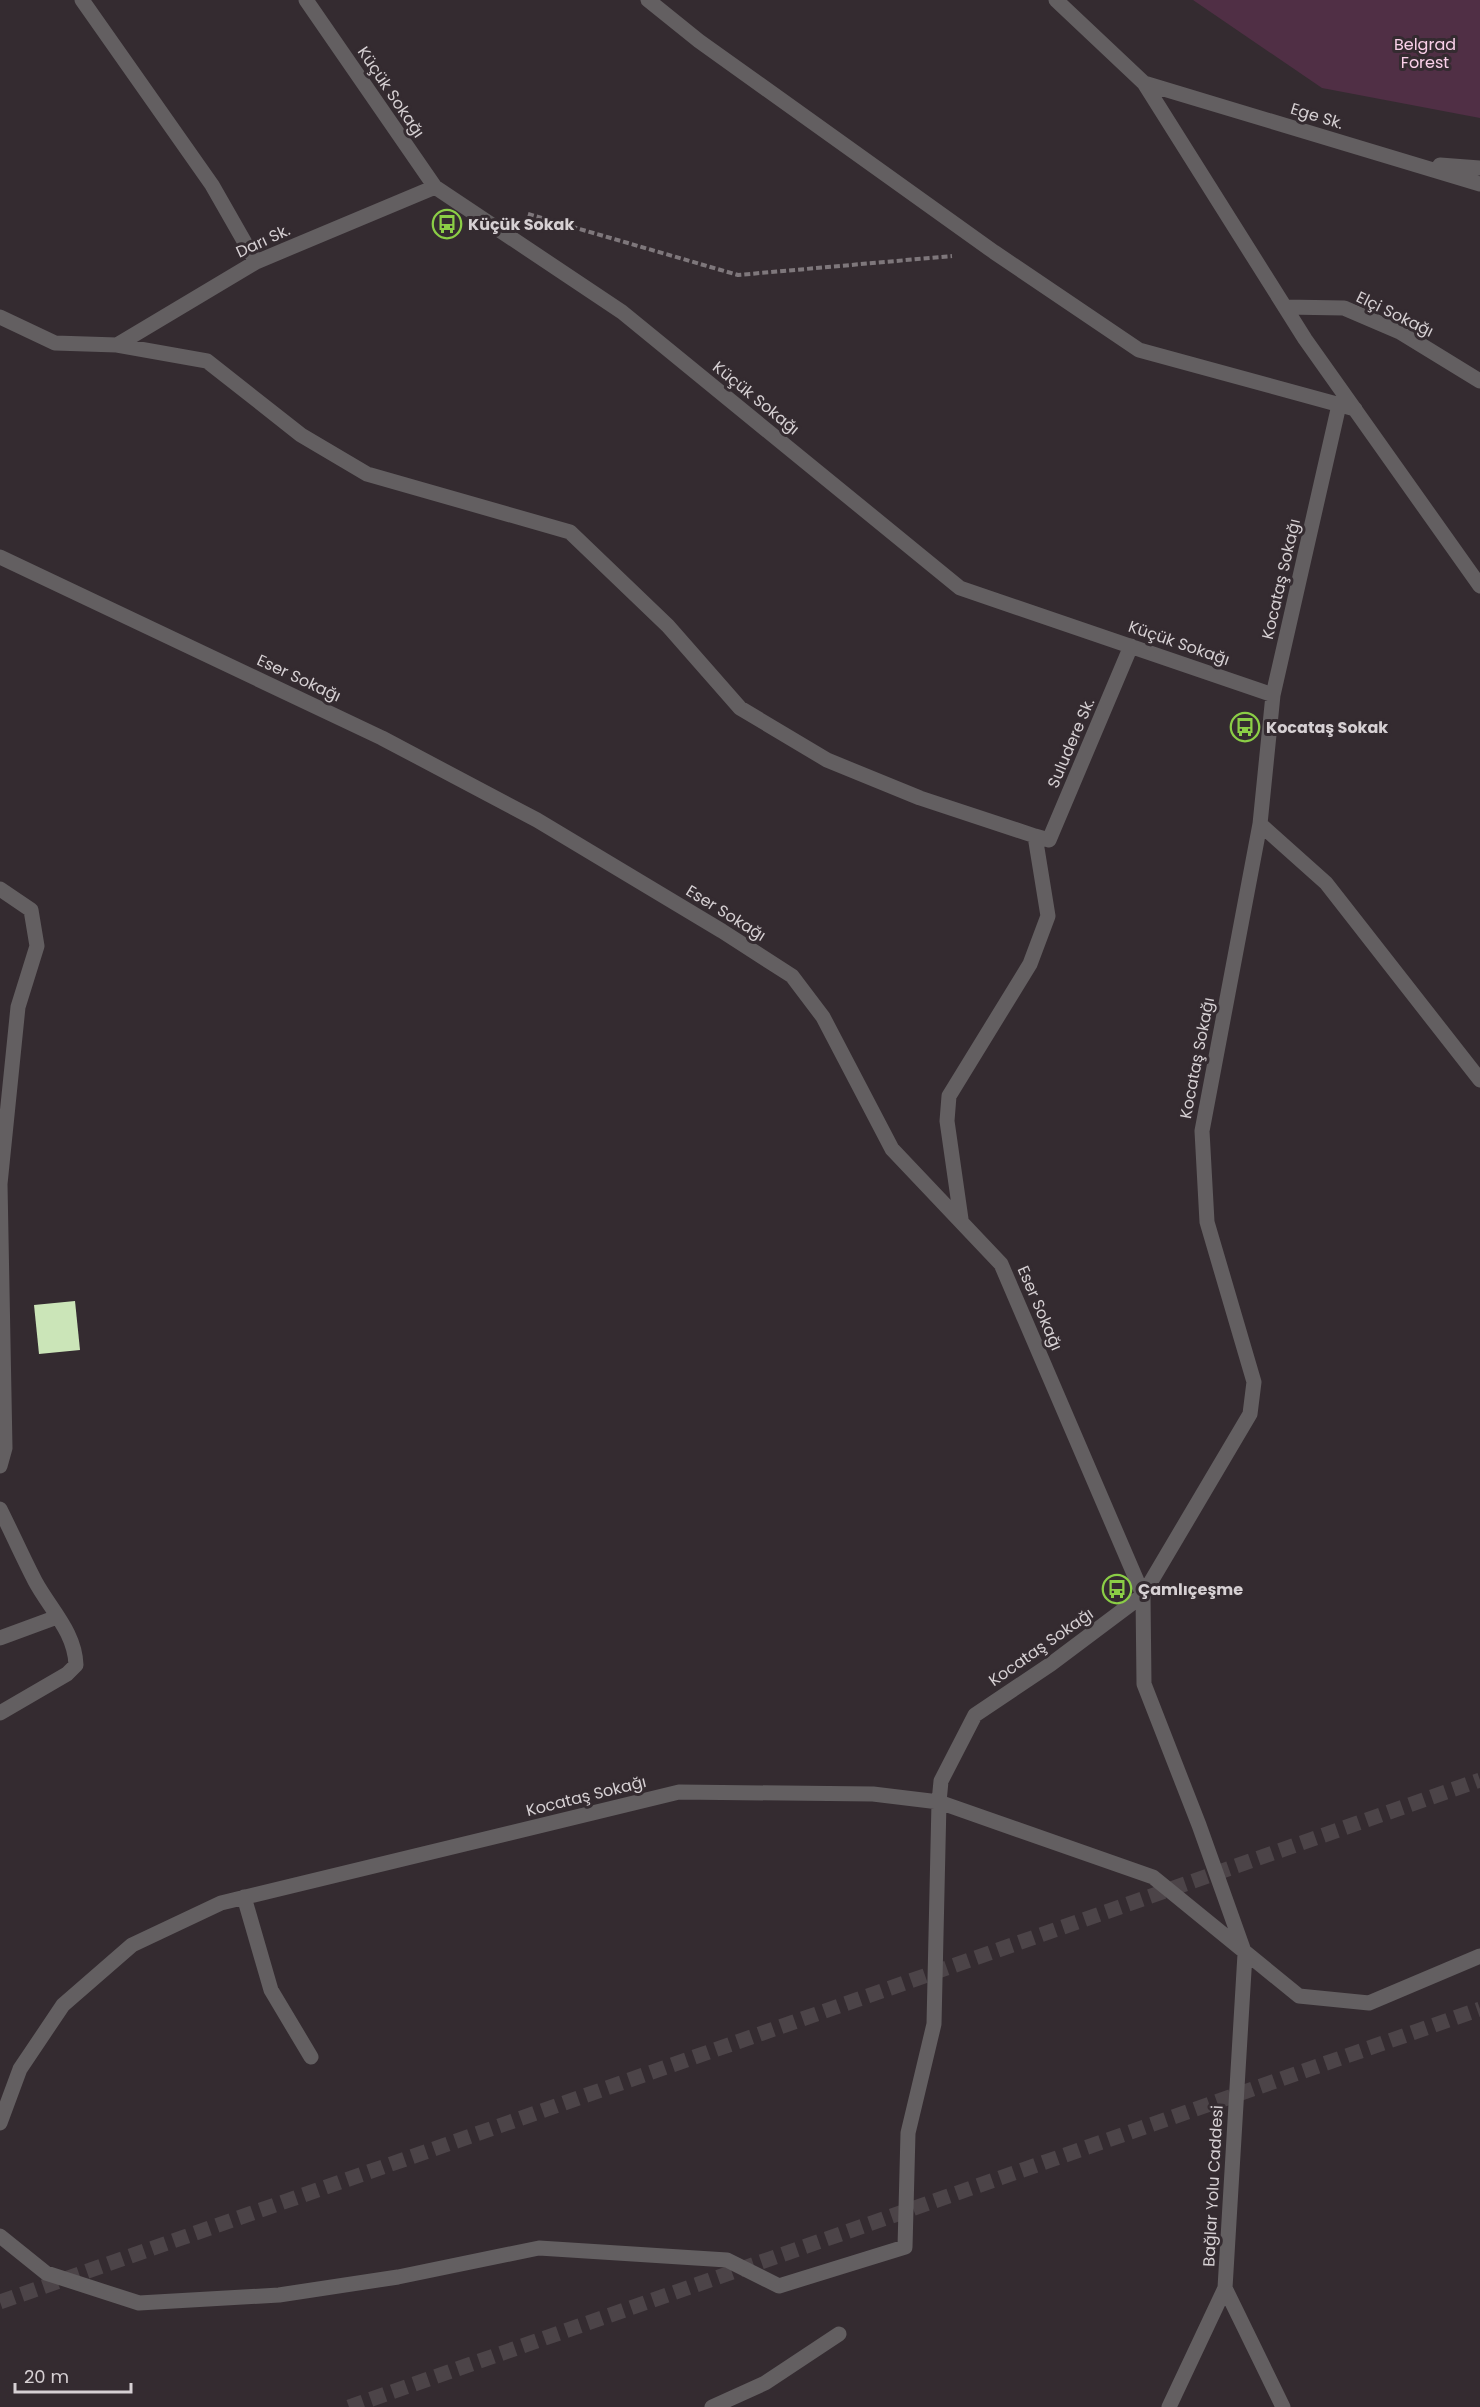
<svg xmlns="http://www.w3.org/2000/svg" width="1480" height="2407" font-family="Poppins,sans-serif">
	<rect width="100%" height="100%" fill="#342b30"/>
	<path fill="#502f45" d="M1193 0H1480V118L1322 88Z"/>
	<path fill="#cbe5b8" d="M75 1301 80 1350 39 1354 34 1305Z"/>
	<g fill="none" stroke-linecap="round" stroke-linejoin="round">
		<path stroke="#4c4448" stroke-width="15" stroke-dasharray="15 8" stroke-linecap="butt" d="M0 2302 1480 1780
			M349 2407 1480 2009"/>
		<path stroke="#7e777b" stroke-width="4" stroke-dasharray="6 3" stroke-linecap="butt" d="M528 214 738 275 952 256"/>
		<path stroke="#635f61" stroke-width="15" d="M82 0 212 185 256 262
			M306 0 435 187 622 312 960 588 1273 695
			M648 0 699 41 994 252 1139 350 1355 409
			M1056 0 1144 83 1305 339 1480 586
			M1144 83 1480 184
			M1440 165 1480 168
			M1285 307 1344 308 1400 332 1480 381
			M0 317 55 343 117 345 207 361 301 435 367 474 570 532 668 626 740 708 827 760 920 798 1035 836 1048 916 1030 964 949 1096 947 1121 961 1219
			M117 345 256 262 435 187
			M0 557 382 738 537 820 722 931 792 976 823 1017 892 1149 1001 1264 1143 1595 1144 1684 1199 1825 1245 1954 1225 2288 1283 2407
			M1260 824 1326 883 1480 1080
			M1035 836 1049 840 1131 646
			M0 889 31 910 37 946 18 1007 0 1184
			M0 1184 5 1448 0 1466
			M0 1509C12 1533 23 1558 35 1581 50 1609 75 1632 76 1665L67 1674 0 1713
			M0 1638 57 1617
			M244 1897 271 1990 311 2057
			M0 2123 20 2069 63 2005 132 1945 221 1903 679 1792 873 1794 939 1802 1153 1877 1299 1996 1369 2003 1480 1956
			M0 2236 46 2273 139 2303 279 2295 398 2277 539 2248 727 2260 779 2286 905 2247 908 2133 934 2024 939 1802 941 1781 975 1715 1051 1664 1143 1595 1250 1414 1254 1382 1207 1222 1202 1131 1260 824 1273 695 1339 405
			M712 2407 765 2383 839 2334
			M1169 2407 1225 2288"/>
	</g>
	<defs>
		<g id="bus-ring" transform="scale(1.5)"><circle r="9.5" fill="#342b30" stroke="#8bce46" stroke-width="1.5"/><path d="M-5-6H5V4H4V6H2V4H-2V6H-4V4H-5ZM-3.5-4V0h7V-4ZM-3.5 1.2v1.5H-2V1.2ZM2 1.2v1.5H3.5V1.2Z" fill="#8bce46"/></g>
	</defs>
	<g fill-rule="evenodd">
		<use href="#bus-ring" x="447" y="224"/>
		<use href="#bus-ring" x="1245" y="727"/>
		<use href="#bus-ring" x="1117" y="1589"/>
	</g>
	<g text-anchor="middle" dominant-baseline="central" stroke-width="6" stroke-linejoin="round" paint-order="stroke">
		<g font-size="16" fill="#f9cfe8" stroke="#342b30">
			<text x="1425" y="44">Belgrad<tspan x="1425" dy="18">Forest</tspan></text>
		</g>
		<g font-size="16" fill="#d6d0d3" stroke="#342b30">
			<text transform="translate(391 92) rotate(56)">Küçük Sokağı</text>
			<text transform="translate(1317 116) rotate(17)">Ege Sk.</text>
			<text transform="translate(263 241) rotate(-25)">Darı Sk.</text>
			<text transform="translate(1395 314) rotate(26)">Elçi Sokağı</text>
			<text transform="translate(756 398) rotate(39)">Küçük Sokağı</text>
			<text transform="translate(1281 579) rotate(-77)">Kocataş Sokağı</text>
			<text transform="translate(1179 643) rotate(19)">Küçük Sokağı</text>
			<text transform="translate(299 678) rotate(25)">Eser Sokağı</text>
			<text transform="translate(1071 743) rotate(-67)">Suludere Sk.</text>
			<text transform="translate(726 913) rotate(32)">Eser Sokağı</text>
			<text transform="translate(1197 1058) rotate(-79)">Kocataş Sokağı</text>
			<text transform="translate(1040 1308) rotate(67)">Eser Sokağı</text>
			<text transform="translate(1041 1647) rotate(-35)">Kocataş Sokağı</text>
			<text transform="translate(586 1796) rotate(-14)">Kocataş Sokağı</text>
			<text transform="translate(1213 2186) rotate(-87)">Bağlar Yolu Caddesi</text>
		</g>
		<g font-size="16" font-weight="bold" fill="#d6d0d3" stroke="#342b30" text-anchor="start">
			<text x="468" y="224">Küçük Sokak</text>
			<text x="1266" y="727">Kocataş Sokak</text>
			<text x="1138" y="1589">Çamlıçeşme</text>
		</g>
	</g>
	<path d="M15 2383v9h116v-9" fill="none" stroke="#d6d0d3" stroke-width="3"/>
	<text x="24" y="2383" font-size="18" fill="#d6d0d3" stroke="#342b30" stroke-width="4.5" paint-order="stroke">20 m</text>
</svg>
